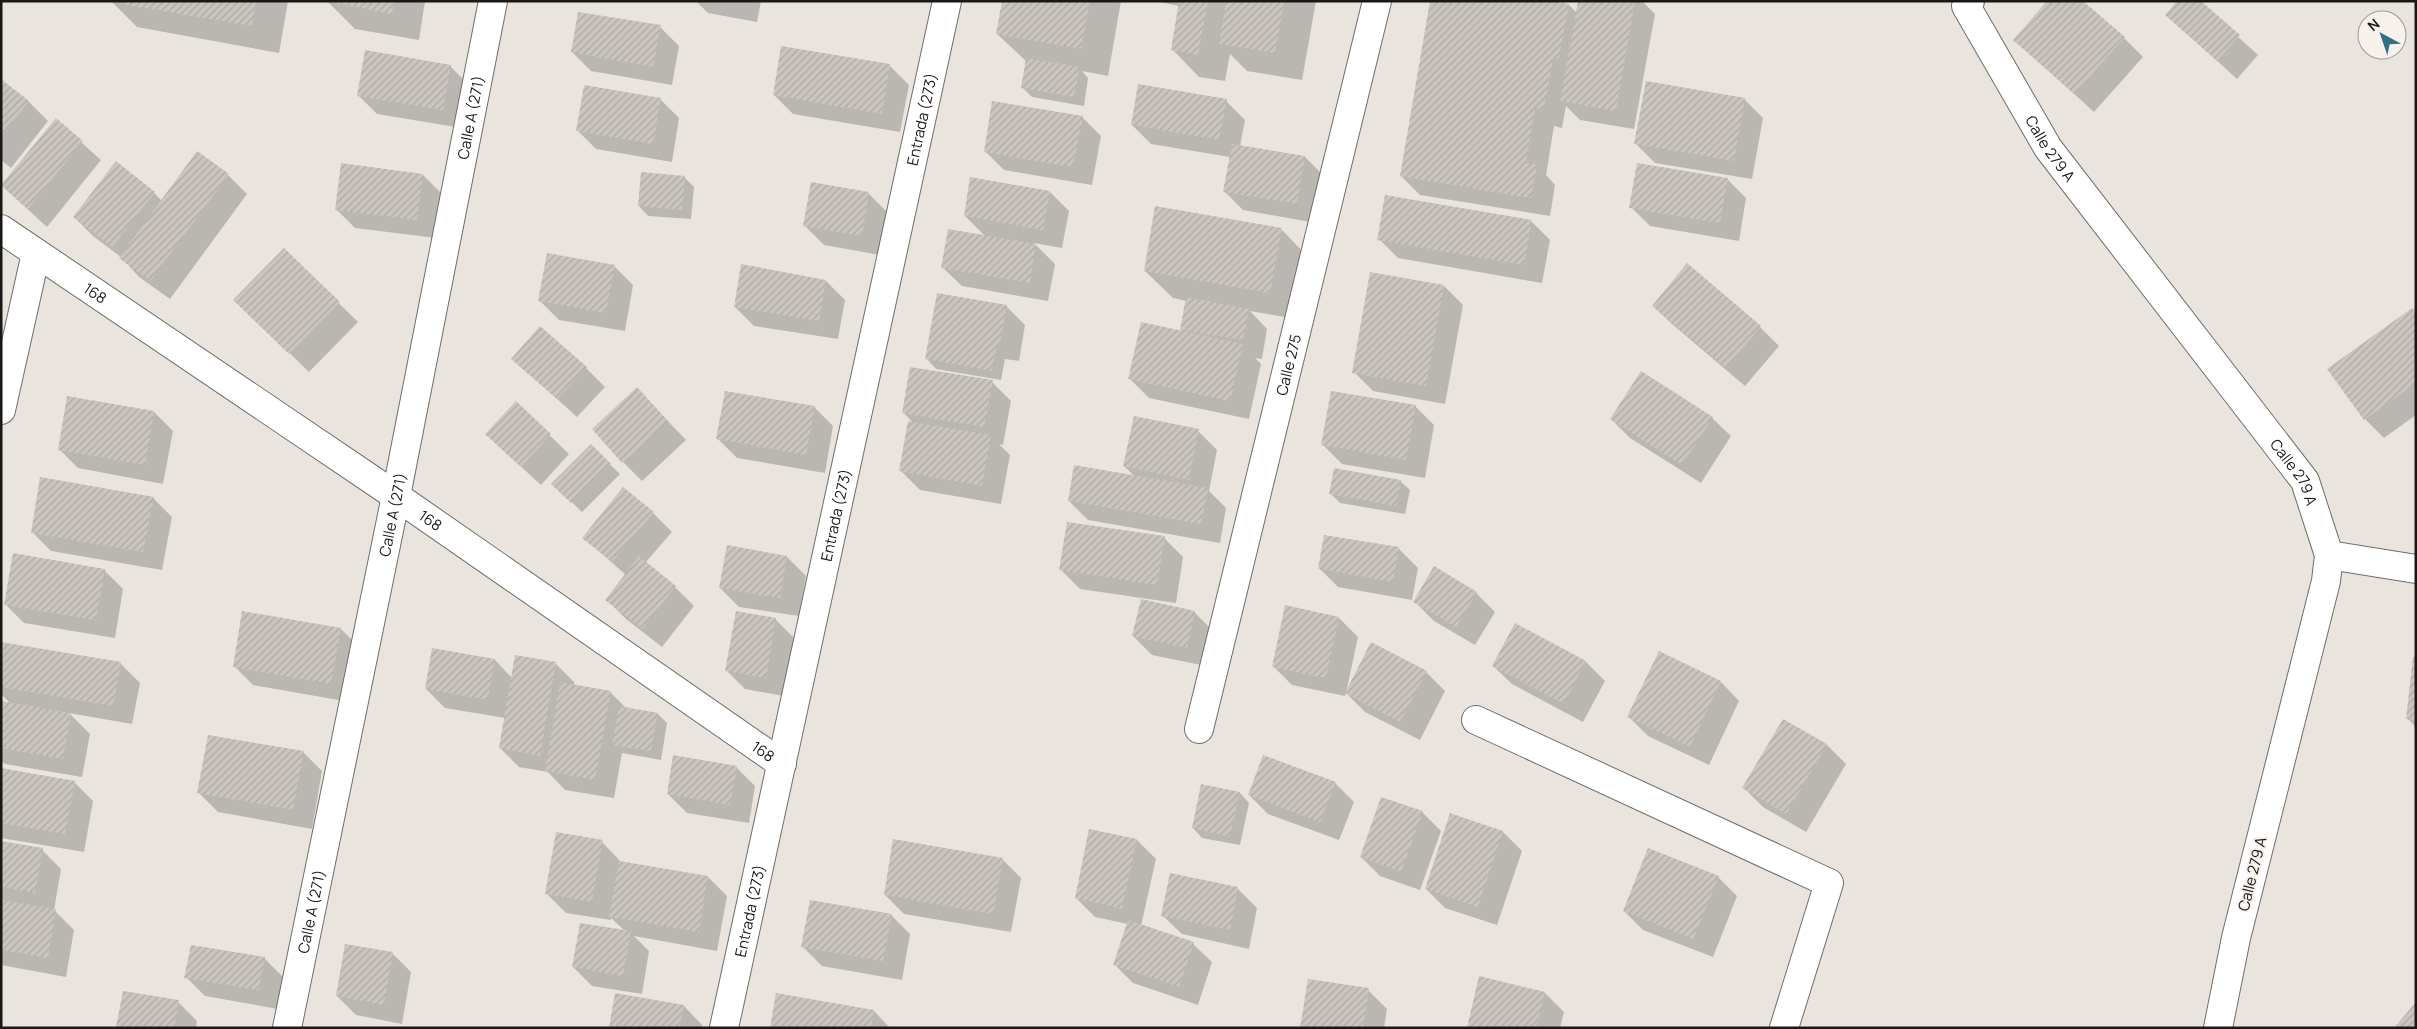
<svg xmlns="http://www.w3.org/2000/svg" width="2417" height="1029" font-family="Manrope,sans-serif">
	<defs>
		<pattern id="building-hatch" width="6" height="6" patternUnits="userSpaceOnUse" patternTransform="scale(1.25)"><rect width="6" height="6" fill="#cac5bf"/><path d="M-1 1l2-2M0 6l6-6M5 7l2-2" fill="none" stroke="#ada8a3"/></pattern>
	</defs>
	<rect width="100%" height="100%" fill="#e9e4de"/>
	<path fill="#0003" d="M111 1H288L279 53 137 27Z
		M425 1 419 40 355 29 328 2Z
		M696 1H761L757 22 708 13Z
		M1003 1H1121L1108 76 1082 71 1088 78 1084 106 1032 97 1022 87 1027 62 997 34Z
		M1153 1H1316L1302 80 1247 71 1230 54 1225 81 1199 77 1172 49 1180 6Z
		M1579 1H1642L1655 14 1634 129 1580 120 1566 106 1562 128 1554 126 1546 175 1555 185 1550 216 1420 195 1401 176 1569 5 1577 13Z
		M2199 1 2258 55 2237 79 2166 14Z
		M660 27 679 46 672 85 591 71 572 52Z
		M2124 38 2143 57 2094 112 2015 40Z
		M450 66 469 85 462 128 377 114 358 95Z
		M890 66 909 85 900 132 793 114 774 95Z
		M1 81 29 102 48 121 11 168 1 160Z
		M660 99 679 118 672 162 596 149 577 130Z
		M1744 99 1763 118 1752 179 1655 163 1636 144Z
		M1226 101 1245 120 1240 146 1305 157 1324 176 1316 223 1243 210 1224 191 1230 157 1151 144 1132 125Z
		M1082 117 1101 136 1092 185 1004 170 985 151Z
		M56 120 101 160 47 227 2 186Z
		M228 175 247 194 170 299 139 277 121 257 93 236 74 217 154 193 162 201Z
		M423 175 442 194 436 238 355 228 336 209Z
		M684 177 694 187 691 219 648 216 639 206Z
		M1727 179 1746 198 1739 241 1650 226 1631 207Z
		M1050 192 1069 211 1062 248 1034 243 1055 264 1048 301 962 286 942 267 985 236 965 216Z
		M868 193 887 212 880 255 824 245 805 226Z
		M1531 221 1550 240 1542 283 1398 258 1379 239Z
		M1281 229 1308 257 1297 319 1250 311 1267 329 1262 359 1255 358 1261 364 1249 419 1149 398 1130 379 1181 332 1187 301 1173 298 1145 271Z
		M284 250 358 322 309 372 254 318Z
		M614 266 633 285 625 331 559 320 540 301Z
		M826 281 845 300 838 339 754 326 735 307Z
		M1444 286 1463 305 1445 404 1373 391 1354 372Z
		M1006 306 1025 325 1019 361 1005 359 1001 380 936 369 927 359Z
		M1653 306 1760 327 1779 346 1745 386 1672 324Z
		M2416 314V415L2384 438 2365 419 2329 369Z
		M513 359 586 368 605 387 577 417Z
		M992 382 1011 401 1003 445 999 444 1010 455 1001 504 920 490 901 471 914 424 903 412Z
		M637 389 686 440 642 481 623 462Z
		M516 403 569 454 541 485 506 453Z
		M1415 406 1434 425 1425 478 1342 464 1323 445Z
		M814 407 833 426 825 473 737 458 718 439Z
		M154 412 173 431 163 484 78 468 59 449Z
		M1712 418 1731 436 1701 483 1630 438 1611 419Z
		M1198 431 1217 450 1209 491 1226 508 1220 543 1088 520 1069 501 1135 477 1124 466Z
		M591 446 620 474 582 512 553 484Z
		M1400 481 1410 490 1405 514 1340 503 1331 494Z
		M153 498 172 517 162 570 51 551 32 532Z
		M653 513 672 532 645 563 675 587 694 606 662 647 626 619 607 600 626 575 584 538Z
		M1164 538 1183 557 1176 603 1080 589 1061 570Z
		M1399 549 1418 568 1412 600 1338 587 1319 568Z
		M787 557 806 576 799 616 739 607 720 588Z
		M104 570 123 589 115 638 24 623 5 604Z
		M1476 593 1495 612 1475 645 1434 621 1415 602Z
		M1286 607 1339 618 1358 637 1346 693 1426 672 1445 691 1420 740 1365 712 1346 693 1345 696 1292 685 1273 666Z
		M1194 612 1213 631 1206 666 1152 655 1133 636Z
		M775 619 794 638 784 696 745 689 726 670Z
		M1515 624 1586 662 1605 681 1583 722 1512 684 1493 666Z
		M341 629 360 648 350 702 253 685 234 666Z
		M1 643 121 664 140 683 132 724 69 713 90 734 82 777 5 764 1 761V702L11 704 1 694Z
		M433 649 495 660 512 678 555 663 574 682V686L610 692 626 708 658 714 667 723 661 760 622 753 614 798 565 790 548 772 519 767 500 748 505 718 445 708 426 689Z
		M2416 658V727L2407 718Z
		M1721 682 1739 701 1709 765 1648 736 1629 717Z
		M1784 721 1827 745 1846 764 1806 832 1763 807 1744 788Z
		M303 752 322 771 312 829 218 812 199 793Z
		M736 767 755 786 749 823 687 813 668 794Z
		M1 770 74 782 93 801 84 852 1 838Z
		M1335 783 1354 802 1339 840 1268 814 1249 795Z
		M1240 793 1249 803 1240 845 1202 838 1193 828Z
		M1422 812 1441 831 1420 890 1380 876 1361 857Z
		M1090 831 1137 840 1156 859 1141 926 1193 944 1212 962 1198 1005 1133 983 1114 964 1128 924 1095 917 1076 898Z
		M1503 832 1522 851 1497 925 1445 908 1426 889Z
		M1 842 42 850 61 869 54 910 74 930 66 977 1 965Z
		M602 842 621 862 708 877 727 896 717 951 634 936 649 951 642 994 592 986 573 967 625 931 611 918V920L566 913 547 894Z
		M1002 859 1021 878 1011 932 904 914 885 895Z
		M1171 874 1238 889 1257 908 1249 949 1182 934 1162 915Z
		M1718 877 1737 896 1713 957 1643 930 1624 911Z
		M891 915 910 934 902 980 822 966 803 947Z
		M392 953 411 972 402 1024 356 1015 337 996Z
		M264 958 283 977 278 1009 205 996 186 977Z
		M1368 990 1387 1009 1384 1028H1302Z
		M1545 993 1564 1012 1560 1028H1468Z
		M178 1002 197 1021 196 1028 118 1027Z
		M684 1006 702 1025V1028H611Z
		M874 1011 890 1028H771Z"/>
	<path fill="url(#building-hatch)" d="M122 1H256L252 26 121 4Z
		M326 1H394L392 14Z
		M1002 1H1090L1081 49 996 34Z
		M1179 1H1208L1198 55 1171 50Z
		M1226 1H1284L1275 53 1219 44Z
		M1430 1H1552L1569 4 1559 59 1553 58 1544 109 1535 108 1526 163 1537 164 1531 198 1400 176Z
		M1578 1H1635L1616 111 1560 101Z
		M2047 1H2083L2125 37 2074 94 2013 40Z
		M2177 1H2201L2240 35 2217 61 2165 15Z
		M578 12 661 25 653 67 571 52Z
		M781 46 890 64 882 114 773 95Z
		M365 50 451 65 443 110 357 96Z
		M1026 58 1080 67 1074 97 1021 88Z
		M1 79 29 101 1 137Z
		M1646 81 1745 98 1734 161 1634 144Z
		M1138 84 1227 99 1219 140 1131 125Z
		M584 85 661 98 653 144 576 131Z
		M992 101 1083 116 1073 167 984 152Z
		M56 118 83 141 28 209 1 185Z
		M1232 144 1305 156 1297 204 1223 192Z
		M197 151 229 174 150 281 119 258Z
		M116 161 155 192 112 247 73 217Z
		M341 163 423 174 417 220 335 210Z
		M1637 163 1728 178 1720 223 1629 208Z
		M641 172 685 176 682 210 638 206Z
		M970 177 1050 191 1043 230 964 216Z
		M811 182 869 192 862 236 803 226Z
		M1385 195 1532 220 1524 265 1377 240Z
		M1155 206 1282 228 1270 293 1144 271Z
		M948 229 1036 244 1030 283 941 268Z
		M284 248 340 302 289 354 233 300Z
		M547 253 615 265 606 313 538 301Z
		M1687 263 1761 326 1726 368 1652 306Z
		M741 264 826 280 819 321 734 307Z
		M1370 272 1444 285 1426 386 1352 373Z
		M937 293 1007 305 1000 343H997L992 371 925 359Z
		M1186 297 1249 309 1243 340 1180 330Z
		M2412 308 2416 313V383L2364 420 2327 369Z
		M1141 322 1243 344 1230 401 1128 379Z
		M540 326 587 367 557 399 511 359Z
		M910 367 993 380 984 427 902 413Z
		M1641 371 1713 417 1682 465 1610 419Z
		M637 387 668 421 622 463 592 429Z
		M725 391 815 406 806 455 716 439Z
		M1331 391 1416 405 1406 460 1321 445Z
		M67 396 154 411 145 465 58 450Z
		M516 401 551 434 521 467 485 434Z
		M1134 416 1199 429 1189 480 1123 466Z
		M908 421 991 435 982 486 899 471Z
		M591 444 611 464 571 503 551 484Z
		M1074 465 1208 488 1201 524 1068 501Z
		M1334 468 1401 480 1396 506 1329 494Z
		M40 477 154 497 143 552 31 533Z
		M623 487 654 512 612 562 582 538Z
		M1067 522 1165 536 1157 585 1059 570Z
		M1324 535 1399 547 1393 582 1318 569Z
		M727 545 787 556 780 598 719 588Z
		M13 553 105 569 96 620 4 605Z
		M639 556 676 586 642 629 605 600Z
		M1434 566 1477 592 1456 627 1413 602Z
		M1141 599 1195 611 1187 648 1132 636Z
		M1285 605 1339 617 1326 678 1272 667Z
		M242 611 341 628 331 684 233 667Z
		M736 611 776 618 766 678 725 671Z
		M1515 623 1586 661 1564 704 1492 666Z
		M1 642 121 662 113 706 1 687Z
		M1371 642 1427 671 1400 722 1345 693Z
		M432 648 495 659 488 700 425 689Z
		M1659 651 1721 681 1690 747 1627 717Z
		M515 655 556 662 540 756 499 748Z
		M2413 657H2416V720L2406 719Z
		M560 682 611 691 595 780 545 771Z
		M1 701 71 713 63 759 1 748Z
		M619 706 658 713 651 751 612 745Z
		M1783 719 1827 744 1786 814 1742 788Z
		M208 735 304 751 293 810 197 793Z
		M673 755 737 766 730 805 667 794Z
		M1263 755 1336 782 1320 822 1248 795Z
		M1 768 75 781 65 834 1 823Z
		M1201 784 1240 792 1230 837 1192 828Z
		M1381 797 1423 811 1401 872 1360 857Z
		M1450 813 1503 831 1478 907 1425 889Z
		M1089 829 1137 839 1122 909 1075 898Z
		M556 832 603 840 592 902 545 894Z
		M893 839 1003 858 993 914 884 895Z
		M1 841 43 848 35 893 1 887Z
		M1648 848 1719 876 1693 939 1623 911Z
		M619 861 708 876 699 932 609 917Z
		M1170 873 1238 887 1230 930 1161 916Z
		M1 900 56 909 48 958 1 950Z
		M810 900 892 914 883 961 801 947Z
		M1128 920 1194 942 1179 987 1113 965Z
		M580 923 631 931 623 976 572 967Z
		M345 944 393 952 384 1005 336 996Z
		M191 945 265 957 259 990 184 978Z
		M1479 976 1545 992 1536 1028H1467Z
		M1308 979 1369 988 1363 1028H1300Z
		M123 991 179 1000 174 1028 116 1027Z
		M615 993 684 1005 680 1028H609Z
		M776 993 874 1010 871 1028H770Z
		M2416 1002V1028H2394Z"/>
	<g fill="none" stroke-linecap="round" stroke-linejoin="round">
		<g stroke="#726d68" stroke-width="30">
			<g id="minor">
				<path id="s1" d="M1970 1 1966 6 2048 148 2305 481 2329 555 2326 581 2236 938 2218 1028"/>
				<path id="s2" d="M1 229 396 496 782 764"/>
				<path d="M1 410 36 253"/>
				<path d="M2329 555 2416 569"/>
				<path d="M1476 720 1829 883 1784 1028"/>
				<path id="s3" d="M1199 729 1377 1"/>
				<path id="s4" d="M287 1028 396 496 493 1"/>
				<path id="s5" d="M724 1028 947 1"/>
			</g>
		</g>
		<use href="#minor" stroke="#fff" stroke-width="28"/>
	</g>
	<g text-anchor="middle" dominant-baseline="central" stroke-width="4" stroke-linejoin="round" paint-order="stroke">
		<g font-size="15" fill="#1a1816" stroke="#f6f1eb">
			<text stroke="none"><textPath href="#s4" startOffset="929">Calle A (271)</textPath></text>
			<text stroke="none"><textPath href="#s5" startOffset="930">Entrada (273)</textPath></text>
			<text stroke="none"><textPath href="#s1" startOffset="172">Calle 279 A</textPath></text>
			<text stroke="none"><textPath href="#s2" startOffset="114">168</textPath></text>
			<text stroke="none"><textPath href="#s3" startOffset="375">Calle 275</textPath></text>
			<text stroke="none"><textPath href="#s1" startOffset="578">Calle 279 A</textPath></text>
			<text stroke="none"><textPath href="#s4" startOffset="524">Calle A (271)</textPath></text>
			<text stroke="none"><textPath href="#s5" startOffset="525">Entrada (273)</textPath></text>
			<text stroke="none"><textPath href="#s2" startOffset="519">168</textPath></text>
			<text stroke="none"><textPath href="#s2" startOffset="924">168</textPath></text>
			<text transform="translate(2252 874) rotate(-76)">Calle 279 A</text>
			<text stroke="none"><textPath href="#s5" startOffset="120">Entrada (273)</textPath></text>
			<text stroke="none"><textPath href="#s4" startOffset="119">Calle A (271)</textPath></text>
		</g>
	</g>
	<rect width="2417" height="1029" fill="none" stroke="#1a1816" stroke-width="5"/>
	<g transform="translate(2382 35) rotate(320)"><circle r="24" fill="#f6f1eb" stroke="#9e9a96"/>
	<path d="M0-4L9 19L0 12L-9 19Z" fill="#307184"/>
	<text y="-8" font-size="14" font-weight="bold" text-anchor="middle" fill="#1a1816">N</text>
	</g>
</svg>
